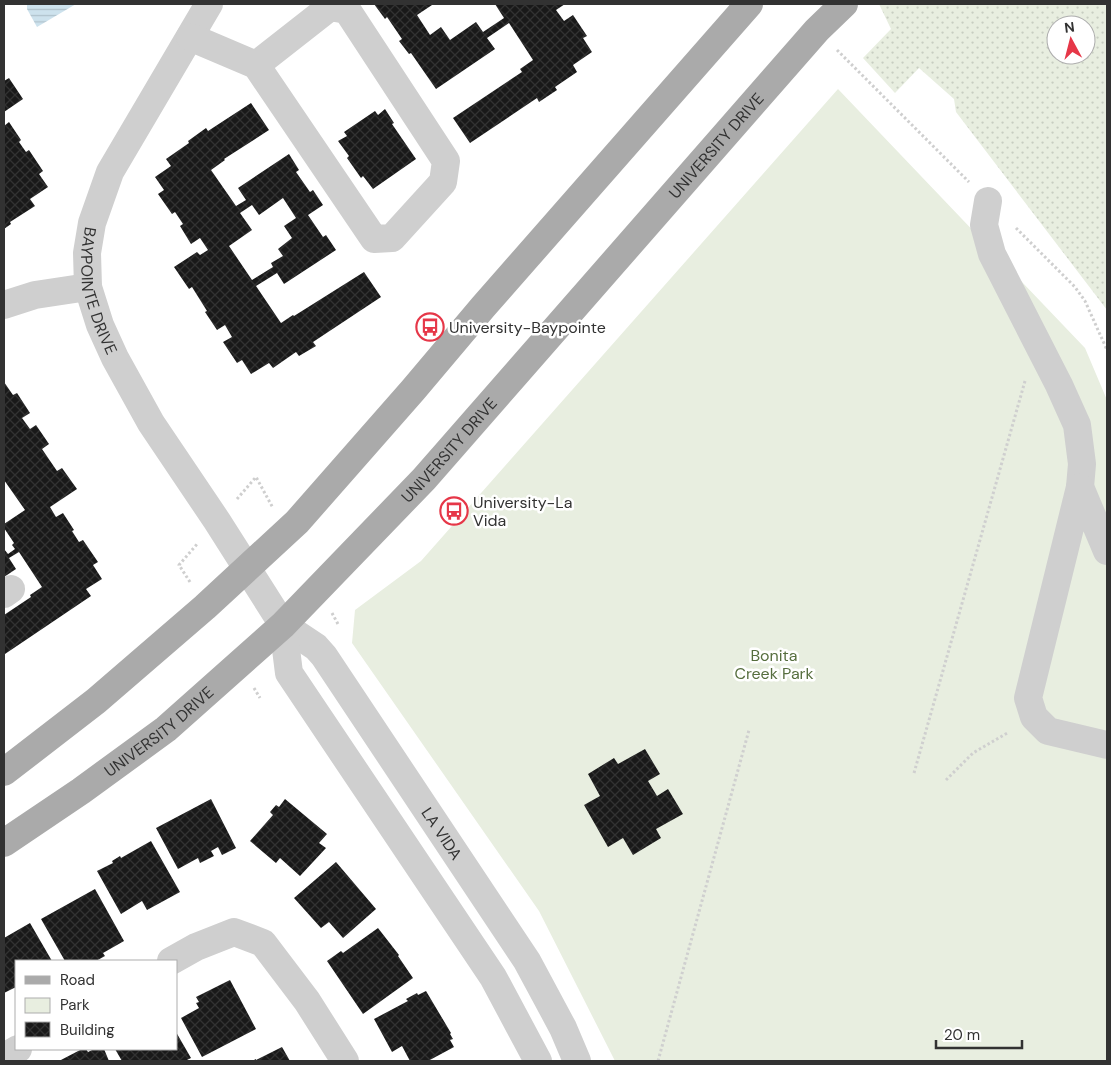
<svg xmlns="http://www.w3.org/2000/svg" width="1111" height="1065" font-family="'DM Sans',sans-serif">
	<defs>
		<pattern id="grass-dots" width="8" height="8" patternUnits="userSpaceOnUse" patternTransform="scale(1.25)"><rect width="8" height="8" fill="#e8eee0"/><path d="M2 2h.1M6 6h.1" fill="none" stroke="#c7cdc1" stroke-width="1.8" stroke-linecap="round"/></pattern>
		<pattern id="water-rules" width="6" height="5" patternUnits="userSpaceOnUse" patternTransform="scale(1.25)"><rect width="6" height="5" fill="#cde2ed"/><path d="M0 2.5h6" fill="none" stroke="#b0c2cc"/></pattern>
		<pattern id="building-cross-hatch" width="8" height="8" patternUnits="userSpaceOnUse" patternTransform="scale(1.25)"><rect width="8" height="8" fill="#191919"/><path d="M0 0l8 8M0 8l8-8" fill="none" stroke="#323232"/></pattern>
	</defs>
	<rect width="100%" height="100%" fill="#fff"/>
	<path fill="url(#grass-dots)" fill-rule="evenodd" d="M879 4H1107V310L956 112 954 99 919 68 895 93 863 58 891 29ZM1056 25H1086V55H1056Z"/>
	<path fill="#e8eee0" d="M838 89 1085 348 1107 400V1061H615L539 911 352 643 355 610 421 561Z"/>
	<path fill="url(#water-rules)" d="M27 4H76L37 27 27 9Z"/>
	<path fill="url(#building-cross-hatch)" fill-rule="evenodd" d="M374 4H431L432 5 417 15 430 35 441 27 450 40 476 22 483 32 504 18 495 4H565L556 10 564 21 573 15 587 36 583 38 592 52 573 65 577 72 555 87 557 90 539 102 537 98 470 143 453 118 522 72 520 69 533 60 509 23 487 38 495 49 436 89 411 53 409 54 399 41 402 39 387 17 385 19Z
		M9 78 23 99 4 112V81Z
		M251 103 269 130 224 159 225 160 211 170 236 206 246 200 238 188 289 154 299 170 296 172 310 192 313 190 323 205 308 215 323 237 326 235 336 250 284 284 277 273 256 286 281 323 293 315 294 316 364 272 381 297 313 342 316 346 299 356 296 352 273 368 269 363 251 374 242 360 237 363 223 342 232 337 225 325 217 330 205 312 207 311 192 287 189 289 174 267 197 252 200 255 208 250 200 238 191 244 180 226 183 224 175 212 172 214 158 194 164 190 155 177 171 166 166 159 189 143 188 141 206 128 208 131ZM283 198 296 218 284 226 292 238 278 249 283 256 271 263 273 267 252 280 229 246 252 230 240 213 252 205 259 215Z
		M385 109 394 123 392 124 416 159 373 189 363 176 361 178 347 158 349 156 338 141 347 136 344 132 375 111 378 115Z
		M9 122 21 140 19 142 26 152 29 150 43 171 39 174 48 187 30 199 35 206 10 222 11 224 4 229V126Z
		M4 382 13 395 17 393 30 413 22 418 30 429 36 425 49 444 42 449 57 471 62 468 77 489 50 507 56 517 63 513 74 530 72 531 79 542 83 540 98 562 93 565 102 579 86 589 91 596 5 654 4 652V615L31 597 30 595 42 587 19 552 9 558 16 569 4 577V549L8 554 15 549 12 545 14 543 4 528V524L25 510 4 480Z
		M645 749 660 774 648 781 657 796 668 789 683 814 656 829 661 838 633 855 623 838 608 847 584 805 600 796 588 774 614 758 618 764Z
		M211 799 236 848 222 855 218 847 211 851 214 856 200 863 198 858 178 869 156 828Z
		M285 799 327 834 319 843 326 848 300 876 280 858 276 863 250 841 273 815 270 812 276 805 279 807Z
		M151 841 180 892 147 910 142 901 121 914 97 871 113 863 112 861 120 856 121 858Z
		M336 862 376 909 343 938 329 922 321 928 294 898Z
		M95 889 124 941 103 953 105 956 96 961H65L41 919Z
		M30 923 52 961H16V987L4 993V938Z
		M378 928 399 955 398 956 413 978 363 1014 327 961 341 951 343 953Z
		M230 980 256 1029 202 1057 181 1018 199 1008 196 1003 199 1002 196 997Z
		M426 991 451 1033 450 1034 453 1039 450 1040 454 1047 428 1061H410L402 1046 392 1052 374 1019 408 1001 406 999 417 993 418 995Z
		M176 1032 191 1058 185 1061H122L115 1049H176Z
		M282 1047 290 1061H252L256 1059V1060Z
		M82 1049H86L88 1052 94 1049H104L109 1061H59Z"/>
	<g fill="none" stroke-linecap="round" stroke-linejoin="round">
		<path stroke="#cfcfcf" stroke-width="3" stroke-dasharray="2.5 2.5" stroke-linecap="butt" d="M837 50 969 182
			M1016 228 1075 287 1085 301 1107 350
			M237 499 256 477 273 508
			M190 582 179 565 198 543
			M332 613 339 626
			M254 688 260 698
			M914 773 1025 381
			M946 780 973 753 1009 732
			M658 1061 749 730"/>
		<g stroke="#cfcfcf" stroke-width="28">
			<path id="s1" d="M209 4 110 172 92 223 87 253 88 287 100 325 115 358 151 423 217 521 283 625 316 647 324 656 527 961 563 1028 577 1061"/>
			<path d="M190 37 256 65 374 239 392 238 443 182 446 161 347 10 330 7 256 65"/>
			<path d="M988 201 984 225 992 254 1059 385 1077 425 1082 464 1080 487"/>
			<path d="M4 305 35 295 88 287"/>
			<path d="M1107 551 1080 487 1028 698 1034 717 1048 731 1107 745"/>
			<path d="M4 594 11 589"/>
			<path d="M283 625 289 673 493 977 538 1061"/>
			<path d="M171 961 196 947 234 932 263 943 307 1001 345 1061"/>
			<path d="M4 1057 18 1049"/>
		</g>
		<g stroke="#aaa" stroke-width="28">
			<path d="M4 772 96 701 205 607 297 522 413 390 483 307 749 4"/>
			<path id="s2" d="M4 843 81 791 166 729 283 625 424 479 817 30 844 4"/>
		</g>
	</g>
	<defs>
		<g id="bus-ring" transform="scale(1.4375)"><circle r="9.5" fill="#fff" stroke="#e63748" stroke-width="1.5"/><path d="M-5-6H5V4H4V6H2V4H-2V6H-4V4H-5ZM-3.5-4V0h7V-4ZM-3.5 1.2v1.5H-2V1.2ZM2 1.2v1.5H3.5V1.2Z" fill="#e63748"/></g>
	</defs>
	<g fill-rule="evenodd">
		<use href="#bus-ring" x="430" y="327"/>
		<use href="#bus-ring" x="454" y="511"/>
	</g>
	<g text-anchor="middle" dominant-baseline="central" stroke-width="5" stroke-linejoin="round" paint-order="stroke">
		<g font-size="16" fill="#323232" stroke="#fff">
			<text stroke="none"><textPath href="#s2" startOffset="1001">UNIVERSITY DRIVE</textPath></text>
			<text stroke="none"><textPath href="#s1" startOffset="319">BAYPOINTE DRIVE</textPath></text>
			<text stroke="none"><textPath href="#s2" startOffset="596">UNIVERSITY DRIVE</textPath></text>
			<text stroke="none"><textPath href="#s2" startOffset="191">UNIVERSITY DRIVE</textPath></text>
			<text stroke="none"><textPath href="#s1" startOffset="970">LA VIDA</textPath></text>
		</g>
		<g font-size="16" fill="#323232" stroke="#fff" text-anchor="start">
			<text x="449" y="327">University-Baypointe</text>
			<text x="473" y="502">University-La<tspan x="473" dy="18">Vida</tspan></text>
		</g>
		<g font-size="16" fill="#566e3e" stroke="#fff">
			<text x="774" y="655">Bonita<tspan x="774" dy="18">Creek Park</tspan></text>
		</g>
	</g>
	<rect width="1111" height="1065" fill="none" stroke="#323232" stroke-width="10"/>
	<rect x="15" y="960" width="162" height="90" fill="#ffffff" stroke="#adadad"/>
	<rect x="25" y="976" width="25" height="8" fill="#aaaaaa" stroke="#adadad"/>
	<text x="60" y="985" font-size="15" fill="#323232">Road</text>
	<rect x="25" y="998" width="25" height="15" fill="#e8eee0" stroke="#adadad"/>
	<text x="60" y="1010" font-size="15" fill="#323232">Park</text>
	<rect x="25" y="1022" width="25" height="15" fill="url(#building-cross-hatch)" stroke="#adadad"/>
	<text x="60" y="1035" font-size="15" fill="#323232">Building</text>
	<g transform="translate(1071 40) rotate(353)"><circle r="24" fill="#ffffff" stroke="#adadad"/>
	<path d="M0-4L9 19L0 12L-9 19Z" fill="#e63748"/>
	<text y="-8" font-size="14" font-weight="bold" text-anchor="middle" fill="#323232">N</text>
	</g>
	<path d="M936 1040v8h86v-8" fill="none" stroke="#323232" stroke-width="2.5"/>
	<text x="944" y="1040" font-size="15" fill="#323232" stroke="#ffffff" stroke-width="4" paint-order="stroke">20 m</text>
</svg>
